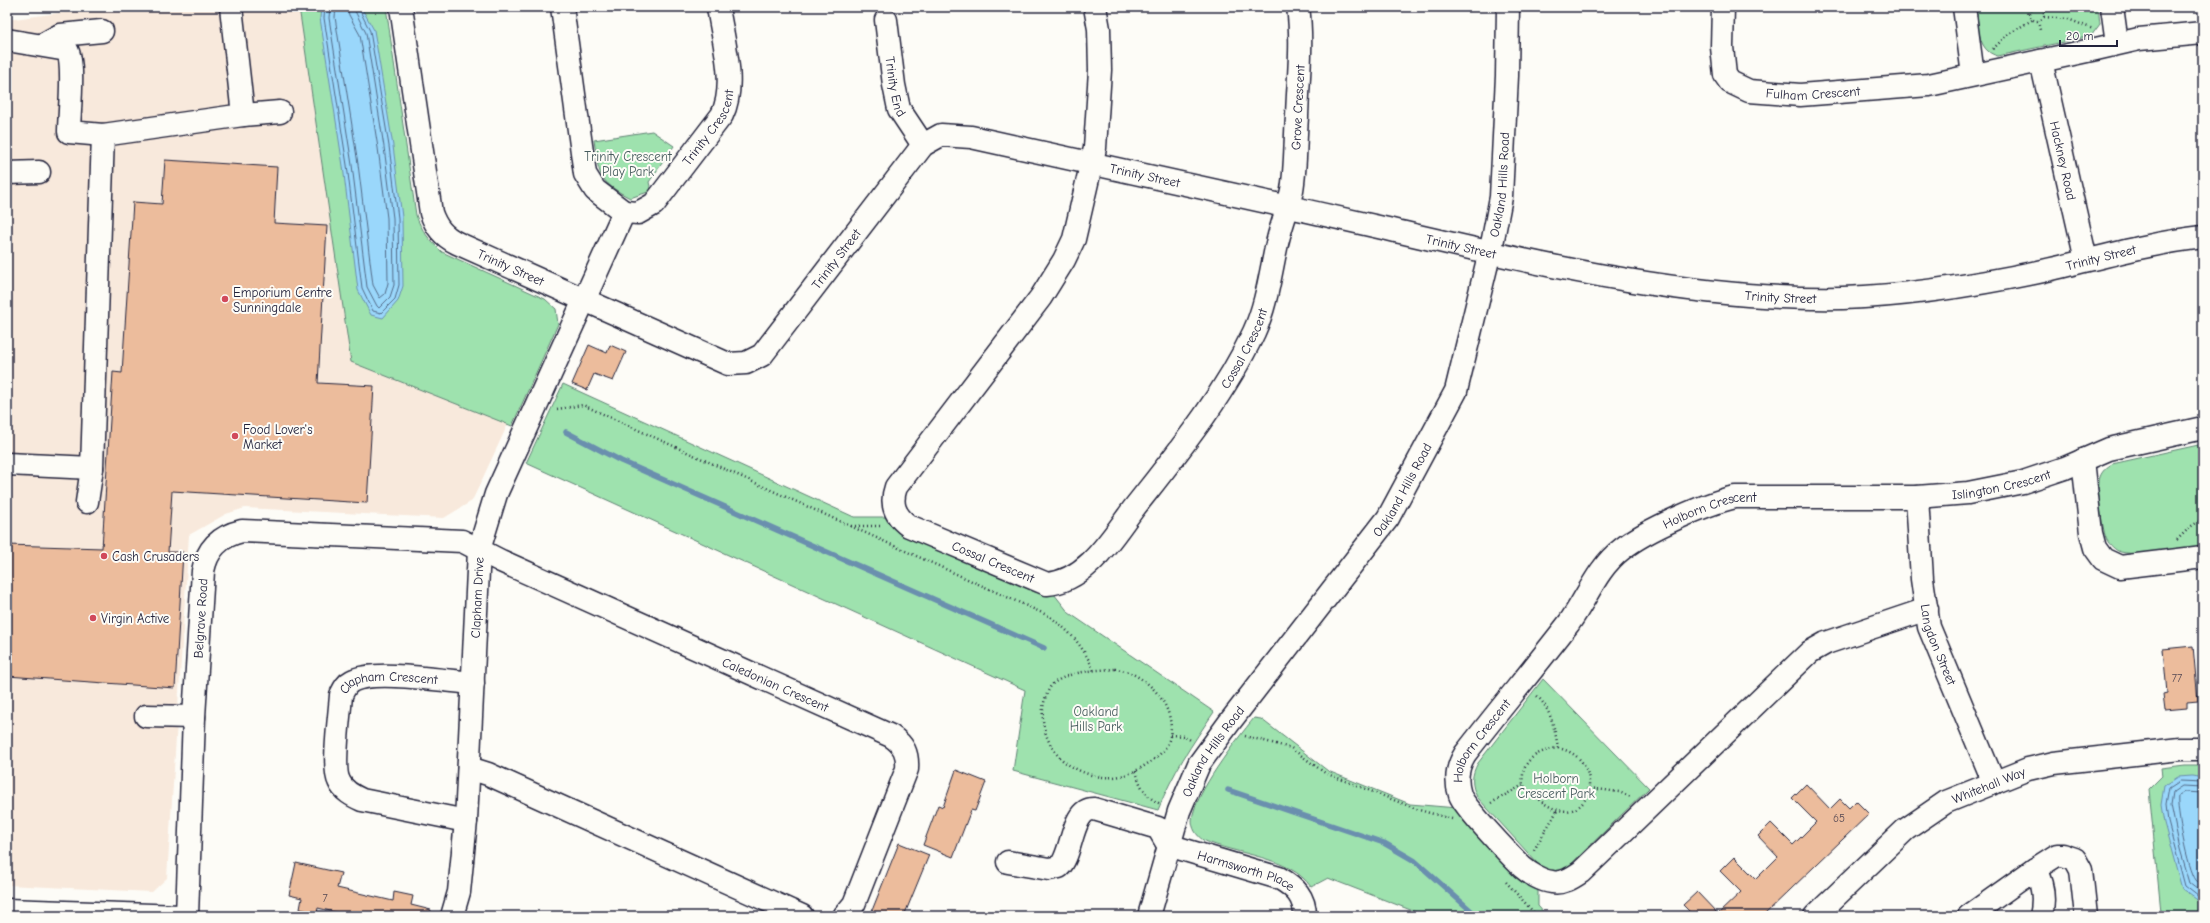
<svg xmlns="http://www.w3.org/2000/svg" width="2210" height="923" font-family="'Comic Neue',sans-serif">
	<rect width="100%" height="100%" fill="#fdfcf7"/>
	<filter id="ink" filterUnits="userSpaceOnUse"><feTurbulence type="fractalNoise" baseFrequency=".025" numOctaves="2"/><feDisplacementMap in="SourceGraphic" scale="8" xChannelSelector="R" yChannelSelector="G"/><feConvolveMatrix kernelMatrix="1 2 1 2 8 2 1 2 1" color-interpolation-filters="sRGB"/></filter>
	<g filter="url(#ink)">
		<path fill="#f8e9dc" d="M103 7H299L351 362 508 424 472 501 444 518 245 508 226 514 189 535 167 878 152 892 7 885V20Z"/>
		<path fill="#9ee2ae" stroke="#608274" d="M299 7H386L416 215C421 230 430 241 442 252L545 299 556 309 558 324 512 426 351 362Z
			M1976 7H2098L2100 24 2091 36 1998 56C1976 51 1979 25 1976 7Z
			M652 131 674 146 649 182 651 191 630 198C597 181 599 174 594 140Z
			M563 384 854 517H887L901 532 1035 592 1054 594 1069 613 1214 712C1192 744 1172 774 1158 810L1013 771 1025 690 526 463Z
			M2203 444V546C2184 548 2133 558 2118 551 2113 548 2108 543 2106 538 2102 527 2096 487 2100 477 2102 471 2107 467 2112 464Z
			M1543 679 1649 788 1567 868C1556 873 1546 872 1537 863L1477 797C1471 785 1471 775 1478 763Z
			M1254 718 1261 719 1328 771 1410 804 1457 808 1525 883 1538 890V906L1547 916H1426L1328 878 1311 887C1290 856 1236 855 1203 840 1196 835 1192 828 1192 820 1194 794 1237 739 1254 718Z
			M2185 765H2203V916H2172L2161 912 2149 789 2162 776 2161 768Z"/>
		<path fill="#9ad7fb" stroke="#6a8fae" d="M321 7H361L374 30 393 146 402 217 403 286 398 301 383 318 371 315 358 290 343 166 320 18Z
			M2192 776 2203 778V904L2182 889 2164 823 2161 805 2164 786 2178 777Z"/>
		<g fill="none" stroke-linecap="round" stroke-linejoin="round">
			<path stroke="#526a88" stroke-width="1" d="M325 7 324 18 347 165 362 288 373 311 381 313 395 299 399 285 398 218 389 146 370 31 358 7
				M330 7 329 18 352 165 367 287 377 306 379 308 390 297 394 285 393 218 384 147 366 33 353 7
				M336 7 335 17 358 164 373 285 380 298 385 294 388 283 387 218 378 148 360 35 349 15 347 7
				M2203 782 2180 781 2169 788 2166 805 2168 822 2185 886 2203 900
				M2203 787 2182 786 2173 792 2171 805 2180 849 2190 883 2203 893
				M2203 793 2184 792 2178 796C2176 809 2188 870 2196 880 2197 882 2201 884 2203 886"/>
			<path stroke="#6a8fae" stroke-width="5.5" d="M566 432 621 461 1044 648
				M1228 790 1384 843 1415 861 1477 916"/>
		</g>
		<path fill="#ecbc9c" stroke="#22223b" d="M165 160 277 167 274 223 327 226 318 383 374 386 367 503 172 491 168 552H183L175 688 7 676V545L102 548 113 372 122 373 133 202 162 204Z
			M589 345 607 353 610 345 626 352 613 381 594 374 587 390 572 384Z
			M2193 646 2198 701 2187 702V708L2165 710 2163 694 2167 693 2163 649Z
			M956 770 986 782 975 811 971 810 953 857 923 845 938 805 943 807Z
			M1806 784 1830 809 1840 799 1849 808 1856 801 1869 814 1763 916H1694L1683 905 1697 892 1718 914 1741 892 1720 871 1734 857 1756 879 1778 857 1758 836 1771 823 1793 845 1816 822 1792 798Z
			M899 843 929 855 904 916H879L871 913Z
			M296 863 341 873 337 888 393 901 394 892 413 896 411 905 431 910 430 916H351L318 908 317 913 300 909 302 898 289 895Z"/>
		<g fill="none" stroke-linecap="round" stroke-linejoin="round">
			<g stroke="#22223b" stroke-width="25">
				<g id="minor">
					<path id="s1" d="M401 7 431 213C436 227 443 236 457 243L728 364 746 363 762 355 923 145 941 135 971 137C1109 167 1246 197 1383 228 1535 263 1687 301 1843 298 1911 296 1977 285 2043 271 2096 259 2148 243 2203 237"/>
					<path id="s2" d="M1095 7 1099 29 1100 70 1095 148 1074 239 1064 260 1041 297 896 487C890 504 895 516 909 526L1047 584C1087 581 1112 537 1134 508 1178 452 1224 396 1254 332 1266 306 1270 276 1276 248 1280 228 1288 209 1292 190 1296 166 1295 141 1297 117 1298 81 1303 43 1298 7"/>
					<path id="s3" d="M1723 7 1722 47 1725 75 1730 82 1749 91 1800 95 1929 85 2096 49 2139 39 2203 33"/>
					<path d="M1964 7 1973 75"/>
					<path d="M2112 7 2117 43"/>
					<path id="s4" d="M886 20 894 85 899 109 923 145"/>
					<path d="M7 40 67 50C75 63 69 114 69 132L103 135"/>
					<path d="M42 45 60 35 102 31"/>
					<path id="s5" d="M2041 61 2086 260"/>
					<path d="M243 115 280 112"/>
					<path d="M7 173 39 172"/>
					<path id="s6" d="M624 212 638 213 654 204 722 115C737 84 723 41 718 7"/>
					<path d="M2083 460 2091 533 2095 548 2103 559 2120 567 2203 557"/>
					<path d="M7 464 92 468"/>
					<path id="s7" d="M1917 497 1922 579 1929 627 1994 783"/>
					<path d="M87 502 92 468 103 135 243 115 231 7"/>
					<path id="s8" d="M1927 609 1826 643 1810 652 1581 872C1572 878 1563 884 1552 882 1542 881 1530 874 1522 867 1511 856 1464 807 1460 795 1455 780 1457 767 1465 754 1499 710 1535 667 1569 623 1587 598 1597 568 1622 549 1646 530 1705 504 1735 497H1917L1968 493 2023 482 2065 468 2109 449 2203 428"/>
					<path d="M146 716 194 717"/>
					<path d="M469 768 488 774 802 916"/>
					<path id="s9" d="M466 821 362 800C353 796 343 791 339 781 332 768 340 712 341 695 344 689 346 684 352 681 373 669 446 681 473 683"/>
					<path id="s10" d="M1008 862 1049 869 1059 867C1073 855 1071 808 1094 809L1158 828 1168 845 1279 878C1295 887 1305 897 1305 916"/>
					<path d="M2035 869C2043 884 2045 899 2041 916"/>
					<path d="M7 910 181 916"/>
					<path id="s11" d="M187 916 194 717 203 571C207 549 220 536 242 531L462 541 501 561 891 736C904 745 908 753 907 769L854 904 844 916"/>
					<path id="s12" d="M452 916 459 892 466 821 479 550 496 494 624 212 595 190 585 174 562 7"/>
					<path id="s13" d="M1149 916 1179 811 1199 764 1229 723 1388 518 1456 391 1493 239 1501 197 1507 76 1508 7"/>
					<path id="s14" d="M1815 916 1905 830 1946 802 2028 769 2054 763 2180 749H2203"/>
					<path d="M1969 916 2035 869 2057 855H2063L2075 859 2081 870 2086 916"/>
				</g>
			</g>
			<path stroke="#22223b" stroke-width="2.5" stroke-dasharray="1 3" stroke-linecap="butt" d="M2030 14a7 7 0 1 1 14 0a7 7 0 1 1-14 0Z
				M2028 7 2032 10
				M2044 17 2068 19 2093 29
				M2038 21 2040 30
				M1993 49 2007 35 2032 20
				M557 409 583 405 1049 616C1071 632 1083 646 1094 671
				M851 526H880
				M2177 540 2190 527 2203 519
				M1115 669C1147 672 1181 710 1168 743 1164 752 1155 759 1147 764 1121 782 1095 781 1069 765 1047 751 1037 719 1046 696 1048 692 1050 685 1054 683 1070 671 1096 670 1115 669Z
				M1537 696C1551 709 1555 730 1558 748
				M1170 735 1184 736 1192 741
				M1245 736 1291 748 1325 773 1419 810 1452 819
				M1558 748C1615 759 1588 856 1523 785 1520 760 1537 751 1558 748Z
				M1136 771C1140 787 1146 798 1161 804
				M1590 788 1619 792 1631 797
				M1491 803 1523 785
				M1534 850 1557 811
				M1506 882 1537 916"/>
			<use href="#minor" stroke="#fdfcf7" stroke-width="22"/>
		</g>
	</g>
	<g fill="#d1495b" stroke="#fdfcf7" stroke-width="1.5">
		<circle cx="225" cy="299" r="4"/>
		<circle cx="235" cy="436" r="4"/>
		<circle cx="104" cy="556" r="4"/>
		<circle cx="93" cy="618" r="4"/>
	</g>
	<g text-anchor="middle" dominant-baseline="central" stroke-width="4" stroke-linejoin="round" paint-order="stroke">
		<g font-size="11" fill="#544853">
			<text x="2177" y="678">77</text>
			<text x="1839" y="818">65</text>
			<text x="325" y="898">7</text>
		</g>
		<g font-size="13" fill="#22223b" stroke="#fdfcf7">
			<text stroke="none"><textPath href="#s4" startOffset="67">Trinity End</textPath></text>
			<text stroke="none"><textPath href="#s3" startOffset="162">Fulham Crescent</textPath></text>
			<text stroke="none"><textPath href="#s2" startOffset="1298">Grove Crescent</textPath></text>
			<text stroke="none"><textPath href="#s6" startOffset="127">Trinity Crescent</textPath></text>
			<text stroke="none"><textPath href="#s5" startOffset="102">Hackney Road</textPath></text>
			<text stroke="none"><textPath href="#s1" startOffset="1075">Trinity Street</textPath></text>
			<text stroke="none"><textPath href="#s13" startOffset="826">Oakland Hills Road</textPath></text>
			<text stroke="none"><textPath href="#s1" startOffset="1399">Trinity Street</textPath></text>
			<text stroke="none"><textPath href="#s1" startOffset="2047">Trinity Street</textPath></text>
			<text stroke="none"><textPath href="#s1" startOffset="703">Trinity Street</textPath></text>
			<text stroke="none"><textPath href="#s1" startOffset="308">Trinity Street</textPath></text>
			<text stroke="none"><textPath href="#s1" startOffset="1723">Trinity Street</textPath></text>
			<text stroke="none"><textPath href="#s2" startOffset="1049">Cossal Crescent</textPath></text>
			<text stroke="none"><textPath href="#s8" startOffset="1297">Islington Crescent</textPath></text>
			<text stroke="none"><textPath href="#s13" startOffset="502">Oakland Hills Road</textPath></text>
			<text stroke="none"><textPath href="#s8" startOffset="1002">Holborn Crescent</textPath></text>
			<text stroke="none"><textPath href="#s2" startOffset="677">Cossal Crescent</textPath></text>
			<text stroke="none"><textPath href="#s12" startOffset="320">Clapham Drive</textPath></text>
			<text stroke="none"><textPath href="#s11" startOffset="298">Belgrave Road</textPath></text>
			<text stroke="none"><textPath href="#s7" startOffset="150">Langdon Street</textPath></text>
			<text stroke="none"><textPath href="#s11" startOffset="970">Caledonian Crescent</textPath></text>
			<text stroke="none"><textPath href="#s9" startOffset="277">Clapham Crescent</textPath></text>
			<text stroke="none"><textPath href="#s8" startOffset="665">Holborn Crescent</textPath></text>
			<text stroke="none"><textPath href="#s13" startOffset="178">Oakland Hills Road</textPath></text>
			<text stroke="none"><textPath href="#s14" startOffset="220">Whitehall Way</textPath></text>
			<text stroke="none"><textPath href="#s10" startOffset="292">Harmsworth Place</textPath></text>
		</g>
		<g font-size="13" fill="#475c5e" stroke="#fdfcf7">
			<text x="628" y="156">Trinity Crescent<tspan x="628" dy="15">Play Park</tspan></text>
			<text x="1096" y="711">Oakland<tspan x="1096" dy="15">Hills Park</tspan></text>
			<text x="1556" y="778">Holborn<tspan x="1556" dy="15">Crescent Park</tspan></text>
		</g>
		<g font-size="13" fill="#22223b" stroke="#fdfcf7" text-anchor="start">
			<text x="233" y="292">Emporium Centre<tspan x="233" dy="15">Sunningdale</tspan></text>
			<text x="243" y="429">Food Lover's<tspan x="243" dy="15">Market</tspan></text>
			<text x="112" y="556">Cash Crusaders</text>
			<text x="101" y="618">Virgin Active</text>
		</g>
	</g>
	<rect width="2210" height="923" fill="none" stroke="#fdfcf7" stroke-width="24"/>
	<rect x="12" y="12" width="2186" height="899" fill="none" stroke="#22223b" stroke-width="1.5" filter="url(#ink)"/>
	<path d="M2060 40v6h57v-6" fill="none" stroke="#22223b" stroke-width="2"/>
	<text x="2066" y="40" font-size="12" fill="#22223b" stroke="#fdfcf7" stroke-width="3" paint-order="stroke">20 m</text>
</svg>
